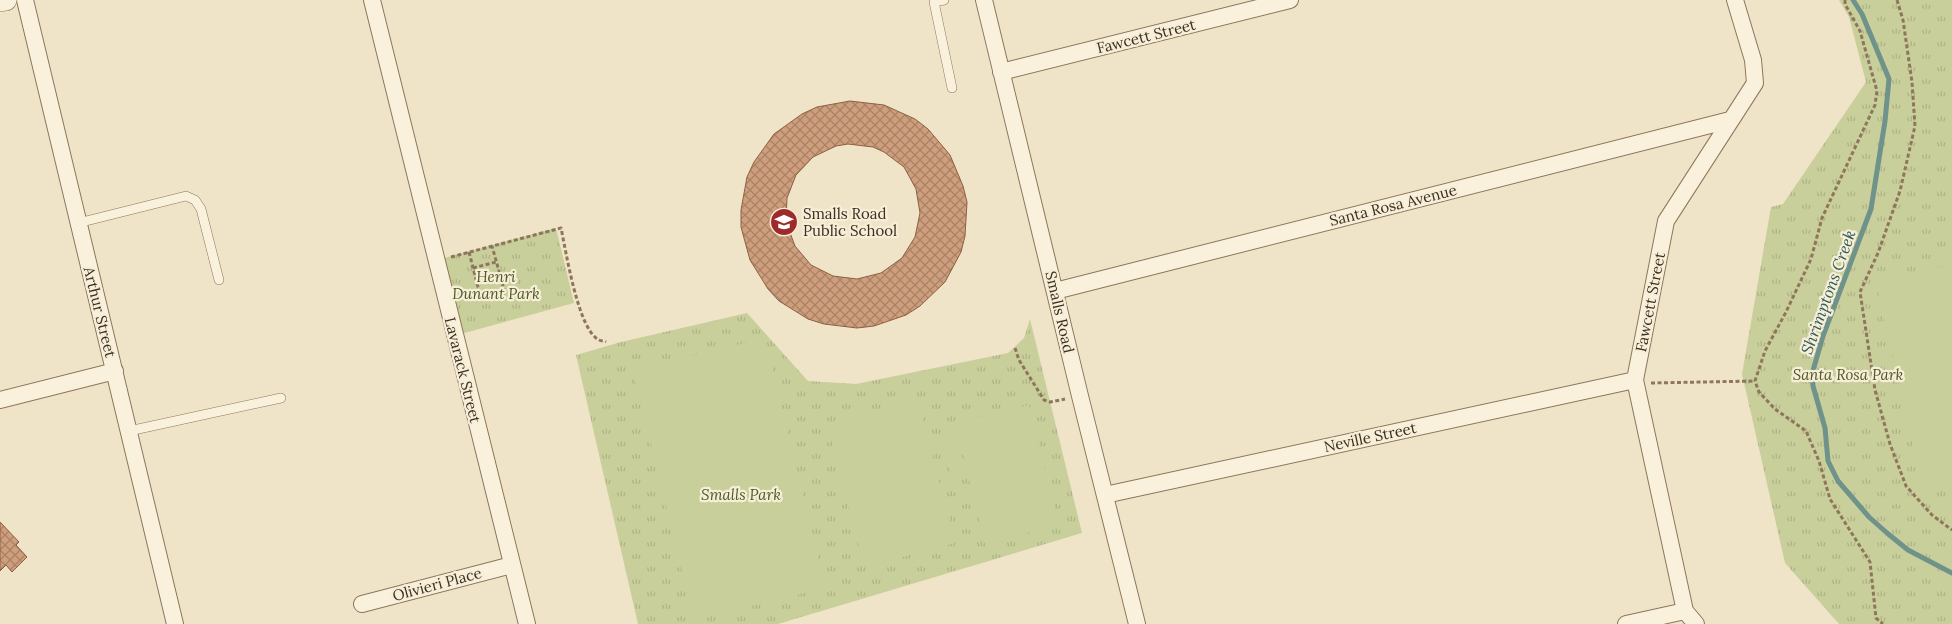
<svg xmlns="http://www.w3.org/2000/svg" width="1952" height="624" font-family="Lora,serif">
	<defs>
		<pattern id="grass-tufts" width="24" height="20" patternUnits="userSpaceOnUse" patternTransform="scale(1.25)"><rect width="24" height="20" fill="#c9cf9b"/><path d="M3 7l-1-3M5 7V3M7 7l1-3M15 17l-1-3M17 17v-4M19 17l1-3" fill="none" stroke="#aeb285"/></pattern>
		<pattern id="building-cross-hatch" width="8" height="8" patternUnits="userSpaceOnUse" patternTransform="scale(1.25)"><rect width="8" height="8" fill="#cf9f7d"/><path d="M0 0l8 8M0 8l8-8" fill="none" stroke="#a98266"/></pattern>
	</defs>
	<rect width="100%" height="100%" fill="#f0e4c8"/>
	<path fill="url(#grass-tufts)" d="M1839 0H1952V624H1839L1785 563 1742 374 1771 207 1783 204 1866 82 1849 17Z
		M556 228 574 303 461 334 444 258Z
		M747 313 808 381 856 384 1008 353 1024 338 1030 319 1082 533 778 624H638L576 355 621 342Z"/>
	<path fill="#c9cf9b" d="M1952 265V486L1924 492 1875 280Z
		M765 338 825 588 694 620 633 370Z
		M918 400 955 543 864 567 827 424Z
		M1029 405 1059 525 985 544 955 423Z
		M953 428 962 487 953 488 944 429Z"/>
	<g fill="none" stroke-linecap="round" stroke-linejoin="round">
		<path stroke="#6f938a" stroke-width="5" d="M1853 0 1862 14 1889 79 1885 121 1871 209 1823 336 1812 374 1813 386 1825 428 1828 461 1838 481 1869 517 1887 533 1908 550 1952 573"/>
	</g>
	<path fill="url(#building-cross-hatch)" stroke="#8d5f41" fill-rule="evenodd" d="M850 101 884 105 915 119 928 129 950 155 963 186 967 202 965 236 961 252 945 282 920 306 906 315 874 326 857 328 824 324 808 319 779 301 768 289 750 260 741 227V210L747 177 754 162 774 134 802 114 817 107ZM848 144 873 147 884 152 904 167 916 189 920 213 915 237 902 258 881 273 857 279 833 276 811 265 795 246 786 222 787 198 796 175 813 157 836 146Z
		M0 522 19 542 16 545 27 557 12 572 6 565 0 571Z"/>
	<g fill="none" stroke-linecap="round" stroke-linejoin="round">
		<g stroke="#8d765c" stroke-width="10">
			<path id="service" d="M944 0 934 2 952 88
				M78 223 186 196 195 200 201 209 219 280
				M129 431 281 398"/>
		</g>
		<g stroke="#8d765c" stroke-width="18">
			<path id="minor" d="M25 0 175 624
				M372 0 527 624
				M984 0 1080 396 1137 624
				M1001 72 1290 0
				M1055 291 1730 120
				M0 400 115 371
				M1105 495 1635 380
				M362 604 512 565
				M1626 624 1685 611
				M1696 624 1685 611 1635 380 1666 221 1755 83 1753 60 1735 0"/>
		</g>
		<g stroke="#8d765c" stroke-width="22">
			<path id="tertiary" d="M0 1 6 0"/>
		</g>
		<path stroke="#8d765c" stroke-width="3" stroke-dasharray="4 2.5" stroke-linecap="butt" d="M1845 0V4L1860 31 1877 91 1875 105 1822 218 1811 259 1786 312 1765 351 1755 381 1759 392 1775 409 1806 431 1819 461 1830 499 1870 562 1876 618 1883 624
			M1897 0 1903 20 1912 82 1915 126 1900 191 1878 253 1860 292 1875 390 1890 444 1906 486 1932 515 1952 530
			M469 252 480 295 484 298 505 293 492 246
			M451 257 561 228C566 251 578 330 599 340 601 341 604 341 606 342
			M473 268 496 262
			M1015 348 1019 360 1044 400 1050 402 1065 399
			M1651 383 1755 381"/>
		<use href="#service" stroke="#faf1dc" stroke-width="9"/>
		<use href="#minor" stroke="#faf1dc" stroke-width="16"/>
		<use href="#tertiary" stroke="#faf1dc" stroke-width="21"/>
	</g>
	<defs>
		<g id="school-disc" transform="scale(1.4375)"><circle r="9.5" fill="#9e2a2b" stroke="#f7eed8"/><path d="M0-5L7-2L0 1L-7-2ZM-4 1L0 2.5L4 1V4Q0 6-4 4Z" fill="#fff"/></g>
	</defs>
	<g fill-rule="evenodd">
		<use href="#school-disc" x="784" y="222"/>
	</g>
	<g text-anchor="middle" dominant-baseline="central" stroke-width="4.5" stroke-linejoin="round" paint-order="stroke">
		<g font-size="15" fill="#3d2e20" stroke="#f7eed8">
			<text transform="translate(1146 36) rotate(-14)">Fawcett Street</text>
			<text transform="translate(1393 205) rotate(-14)">Santa Rosa Avenue</text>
			<text transform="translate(1650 302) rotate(-79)">Fawcett Street</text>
			<text transform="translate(100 312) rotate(76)">Arthur Street</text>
			<text transform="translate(1060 312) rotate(77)">Smalls Road</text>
			<text transform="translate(463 370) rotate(76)">Lavarack Street</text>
			<text transform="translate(1370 437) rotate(-12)">Neville Street</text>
			<text transform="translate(437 584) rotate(-15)">Olivieri Place</text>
		</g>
		<g font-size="15" fill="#3d2e20" stroke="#f7eed8" text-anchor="start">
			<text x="803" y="213">Smalls Road<tspan x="803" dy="17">Public School</tspan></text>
		</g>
		<g font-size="15" font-style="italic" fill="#4d5a26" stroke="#f7eed8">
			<text x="496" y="276">Henri<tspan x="496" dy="17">Dunant Park</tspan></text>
			<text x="1848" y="374">Santa Rosa Park</text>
			<text x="741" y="494">Smalls Park</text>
		</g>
		<g font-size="16" font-style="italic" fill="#2f5d5a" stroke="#f7eed8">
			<text transform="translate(1828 292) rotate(-70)">Shrimptons Creek</text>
		</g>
	</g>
</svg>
